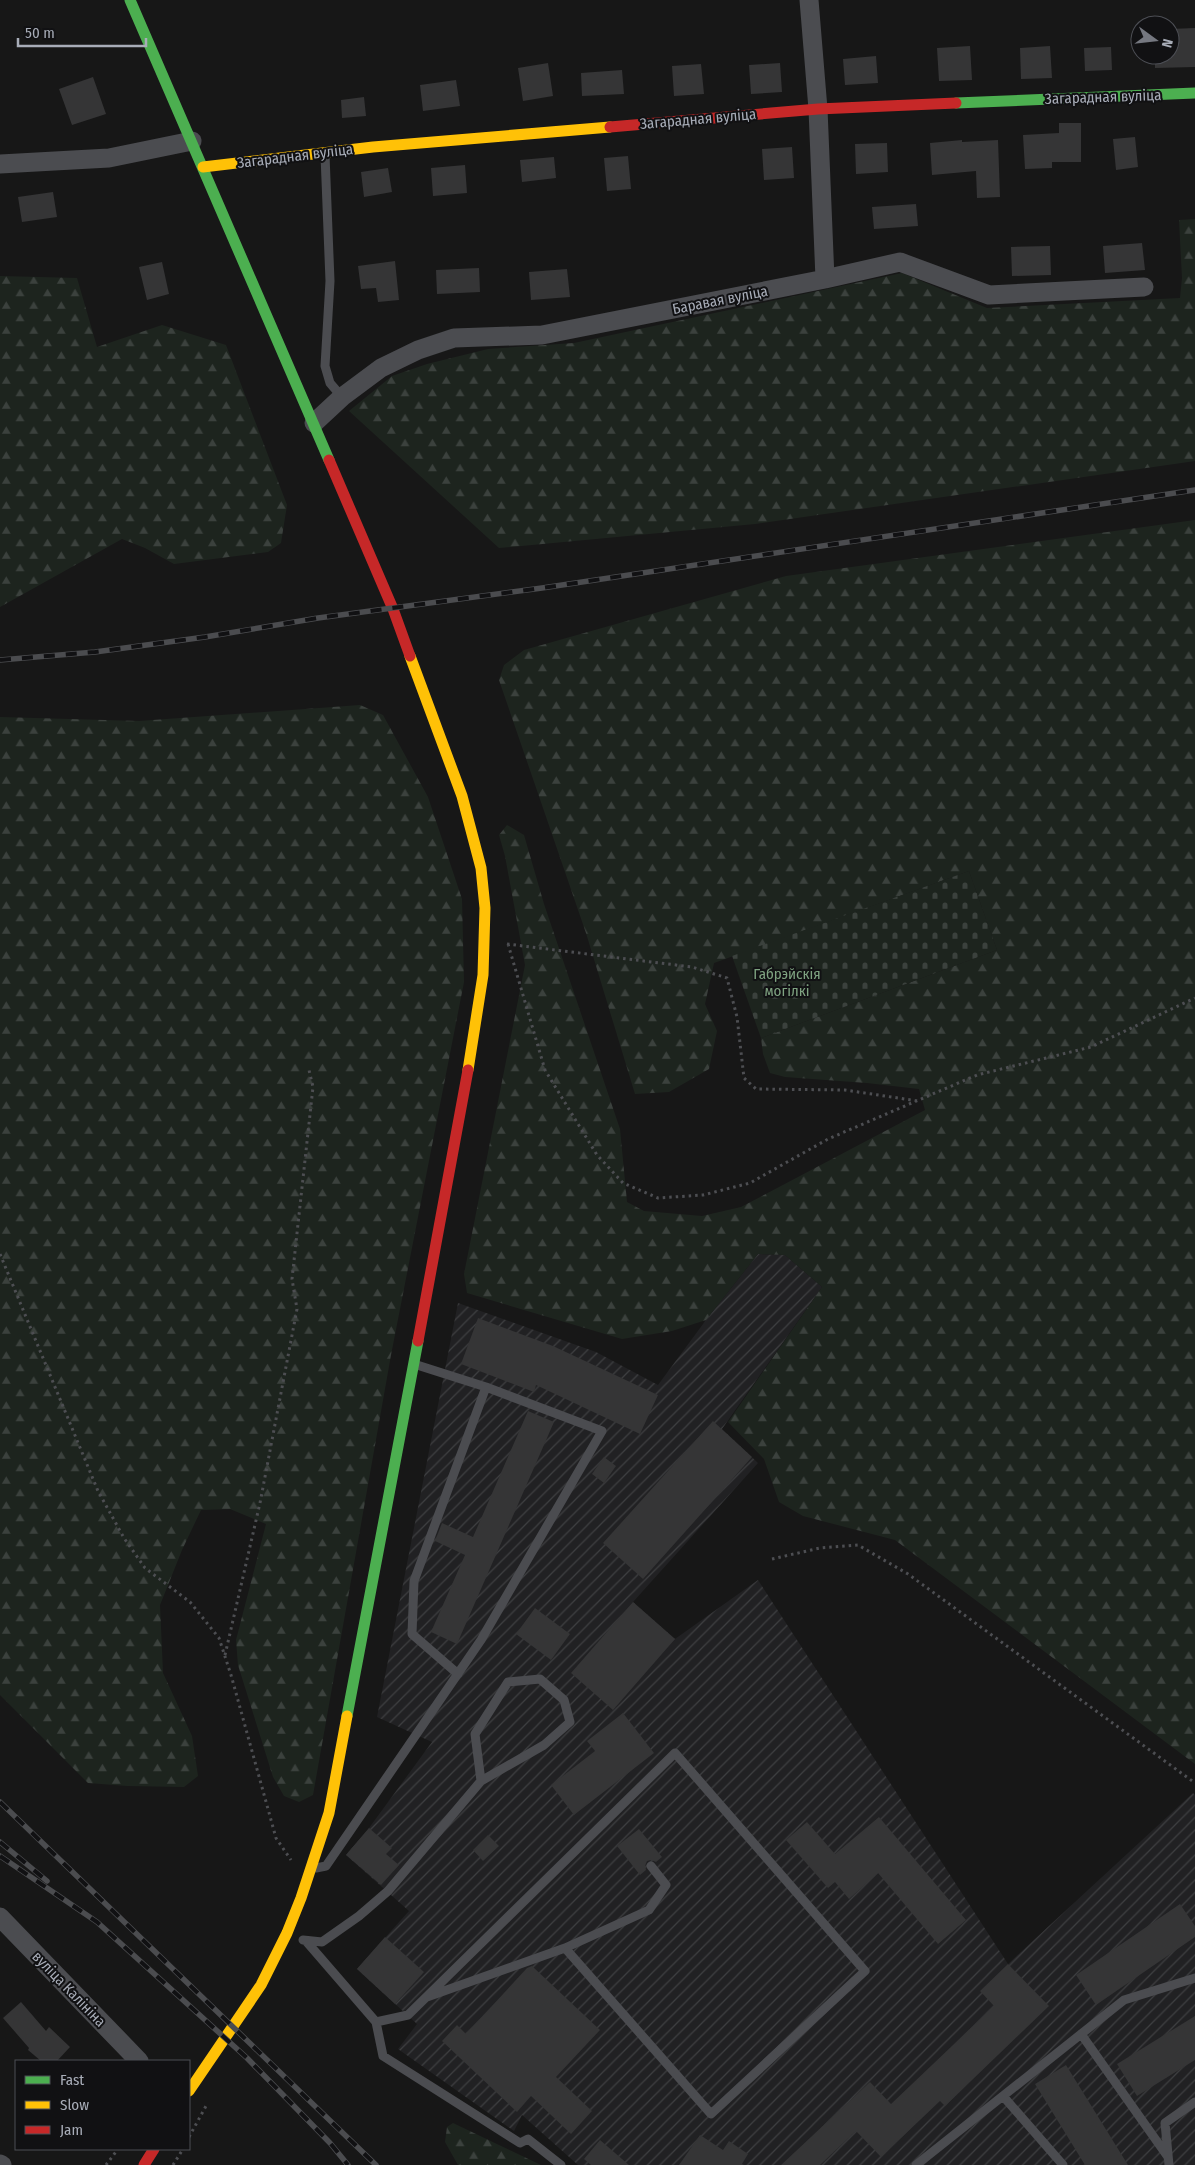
<svg xmlns="http://www.w3.org/2000/svg" width="1195" height="2165" font-family="'Fira Sans Condensed',sans-serif">
	<defs>
		<pattern id="industrial-furrows" width="10" height="10" patternUnits="userSpaceOnUse" patternTransform="scale(1.25)"><rect width="10" height="10" fill="#212123"/><path d="M-1 1l2-2M0 10L10 0M9 11l2-2" fill="none" stroke="#3e3f41"/></pattern>
		<pattern id="forest-firs" width="22" height="20" patternUnits="userSpaceOnUse" patternTransform="scale(1.25)"><rect width="22" height="20" fill="#1d241e"/><path d="M5 1l3.5 6h-7zM16 11l3.5 6h-7z" fill="#3b413d"/></pattern>
		<pattern id="cemetery-stones" width="16" height="16" patternUnits="userSpaceOnUse" patternTransform="scale(1.25)"><rect width="16" height="16" fill="#1d241e"/><path d="M2 7V4a2 2 0 0 1 4 0v3zM10 15v-3a2 2 0 0 1 4 0v3z" fill="#3b413d"/></pattern>
	</defs>
	<rect width="100%" height="100%" fill="#171717"/>
	<path fill="url(#industrial-furrows)" d="M758 1254 785 1255 822 1287 722 1429 758 1463 633 1602 675 1639 758 1580 1008 1964 1193 1793 1195 1795V2165H578L522 2115 514 2131 398 2049 417 2024 357 1969 409 1911 346 1855 369 1828 432 1742 377 1717 458 1303 596 1352 658 1385 706 1320Z"/>
	<path fill="url(#forest-firs)" d="M1195 219V461L755 524 499 548 349 411 392 376 427 364 488 349 574 343 902 273 987 308 1180 298 1182 278 1179 220Z
		M0 276 77 278 97 347 162 325 226 345 287 505 281 543 268 552 174 564 145 548 122 539 0 607Z
		M1195 520V1764L895 1540 803 1516 779 1502 764 1459 728 1422 822 1287 785 1255 758 1254 706 1320 672 1331 622 1339 467 1293 464 1274 525 965 505 856 499 835 507 825 524 835 544 904 620 1129 627 1202 644 1211 702 1216 741 1207 925 1110 919 1089 867 1083 785 1077 770 1073 763 1054 761 1038 997 950 969 871 714 963 705 1004 717 1031 709 1069 669 1092 635 1094 586 933 499 680 504 665 524 650 786 576Z
		M360 705 383 715 428 797 462 899 464 982 391 1355 313 1795 299 1802 284 1796 273 1777 238 1665 236 1640 266 1524 230 1509 201 1510 182 1550 160 1605 163 1673 192 1736 198 1776 184 1787 128 1786 88 1783 0 1695V717L139 721Z
		M453 2123 541 2165H458L445 2142 447 2127Z"/>
	<path fill="url(#cemetery-stones)" d="M969 871 997 950 761 1038 732 956Z"/>
	<path fill="#353536" d="M1195 28V67L1155 68V55H1170V29Z
		M970 46 972 80 939 81 937 48Z
		M1050 46 1052 78 1021 79 1020 48Z
		M1111 47 1112 70 1085 71 1084 48Z
		M876 56 878 83 845 85 843 59Z
		M548 63 553 96 523 101 518 68Z
		M780 63 782 92 751 94 749 65Z
		M701 64 704 94 674 96 672 66Z
		M622 70 624 94 582 96 581 73Z
		M93 77 106 114 72 125 59 89Z
		M456 80 460 106 423 111 420 85Z
		M364 97 366 116 342 118 341 100Z
		M1059 123H1081V162H1052V168L1025 169 1023 135 1059 133Z
		M1135 137 1138 167 1116 170 1113 139Z
		M962 140V142L998 140 1000 197 977 198 976 171 932 175 930 143Z
		M887 143 888 172 856 174 855 144Z
		M792 147 794 178 764 180 762 149Z
		M628 156 631 189 607 191 604 158Z
		M554 157 556 178 522 182 520 160Z
		M465 165 467 193 433 196 431 168Z
		M388 168 392 192 364 197 361 172Z
		M53 192 57 217 22 222 18 197Z
		M916 204 918 226 874 229 872 207Z
		M1142 243 1145 270 1105 273 1103 246Z
		M1050 246 1051 275 1012 276 1011 247Z
		M395 261 399 300 378 302 376 288 361 289 358 266Z
		M162 262 169 294 147 300 139 267Z
		M479 268 480 292 437 294 436 270Z
		M567 269 570 297 531 300 529 272Z
		M478 1318 553 1346 658 1395 640 1434 536 1385 534 1392 461 1364Z
		M528 1411 554 1422 457 1644 431 1632 465 1555 435 1541 442 1523 473 1537Z
		M713 1421 752 1457 643 1579 603 1543Z
		M604 1457 616 1466 604 1483 592 1474Z
		M633 1602 675 1639 613 1710 571 1673Z
		M535 1608 570 1634 551 1660 516 1634Z
		M623 1713 654 1753 574 1815 551 1785 595 1751 587 1741Z
		M879 1817 966 1920 938 1944 878 1873 849 1899 835 1882 828 1888 786 1840 807 1822 835 1854Z
		M369 1828 392 1848 386 1854 399 1865 381 1885 346 1855Z
		M639 1829 662 1857 656 1862 651 1860 647 1861 645 1866 646 1870 640 1875 617 1846Z
		M488 1835 499 1846 483 1861 473 1850Z
		M1180 1904 1195 1926V1937L1096 2005 1076 1975Z
		M385 1937 424 1972 395 2004 357 1969Z
		M1008 1964 1049 2006 945 2106 940 2101 881 2157 856 2131 820 2165H781L870 2082 891 2104 994 2006 980 1991Z
		M532 1966 600 2030 556 2077 592 2111 571 2134 531 2096 517 2112 442 2041 457 2025 466 2034 527 1968Z
		M21 2002 46 2031 49 2027 70 2047 57 2061H41L28 2050 29 2048 3 2018Z
		M1195 2016V2060L1137 2096 1117 2064Z
		M1066 2065 1128 2165H1085L1035 2084Z
		M700 2135 723 2150 729 2141 748 2154 742 2164 744 2165H679Z
		M600 2140 629 2165H591L584 2159Z"/>
	<g fill="none" stroke-linecap="round" stroke-linejoin="round">
		<path stroke="#4d4e52" stroke-width="3" stroke-dasharray="2.5 4" stroke-linecap="butt" d="M507 944 692 967 727 978 737 1017 744 1078 756 1089 845 1090 918 1101
			M508 944 545 1070 597 1155 623 1183 658 1198 703 1195 750 1183 828 1139 977 1075 1091 1047 1195 998
			M0 1254 98 1491 124 1538 145 1568 190 1602 219 1638 231 1675 276 1838 291 1860
			M772 1559 820 1548 858 1545 908 1574 1195 1783
			M225 1655 260 1503 297 1309 292 1279 313 1087 309 1070
			M189 2137 206 2106
			M106 2165 118 2149
			M173 2165 183 2149"/>
		<path stroke="#4b4c50" stroke-width="9" d="M325 155 330 281 325 366 330 383 342 397
			M417 1365 486 1387
			M316 1868 326 1866 481 1640 602 1431 486 1387 414 1581 412 1634 458 1674
			M303 1940 322 1942 359 1916 388 1891 481 1781 544 1745 570 1722 564 1700 540 1679 508 1682 475 1734 481 1781
			M306 1941 376 2022 408 2015 675 1753 865 1971 711 2114 565 1948 427 1997
			M565 1948 649 1910 666 1885 651 1866
			M376 2022 383 2056 520 2143 528 2139 561 2165
			M1081 2034 1168 2157
			M1003 2096 1063 2165
			M916 2165 1124 2000 1195 1978
			M1169 2165 1165 2123 1195 2102"/>
		<path stroke="#4b4c50" stroke-width="19" d="M809 0 818 109 825 279
			M0 164 109 158 192 141
			M314 423 342 397 381 368 418 350 454 338 542 335 825 279 900 262 989 295 1144 287
			M0 1917 139 2061
			M0 2164 2 2165"/>
		<path stroke="#4caf50" stroke-width="11" d="M130 0 329 460
			M956 103 1195 93
			M347 1716 418 1341"/>
		<path stroke="#ffc107" stroke-width="11" d="M203 167 373 147 610 127
			M410 656 462 796 481 868 485 908 483 975 468 1070
			M189 2091 261 1985 287 1933 301 1898 329 1813 347 1716"/>
		<path stroke="#c62828" stroke-width="11" d="M610 127 818 109 956 103
			M329 460 393 609 410 656
			M418 1341 468 1070
			M144 2165 154 2149"/>
		<g stroke="#4b4c4f" stroke-width="5.5">
			<path id="rail" d="M0 660 95 652 205 637 318 618 542 588 1195 490
				M0 1802 376 2165
				M0 1842 47 1881
				M0 1856 97 1922 247 2058 330 2143 348 2165"/>
		</g>
		<use href="#rail" stroke="#111113" stroke-width="4" stroke-dasharray="11" stroke-linecap="butt"/>
	</g>
	<g text-anchor="middle" dominant-baseline="central" stroke-width="4" stroke-linejoin="round" paint-order="stroke">
		<g font-size="15" fill="#a8adb8" stroke="#111113">
			<text transform="translate(1103 97) rotate(-2)">Загарадная вуліца</text>
			<text transform="translate(698 119) rotate(-5)">Загарадная вуліца</text>
			<text transform="translate(295 156) rotate(-7)">Загарадная вуліца</text>
			<text transform="translate(720 300) rotate(-11)">Баравая вуліца</text>
			<text transform="translate(69 1989) rotate(46)">вуліца Калініна</text>
		</g>
		<g font-size="15" fill="#7fa381" stroke="#111113">
			<text x="787" y="974">Габрэйскія<tspan x="787" dy="17">могілкі</tspan></text>
		</g>
	</g>
	<rect x="15" y="2060" width="175" height="90" fill="#111113" stroke="#4d4f55"/>
	<rect x="25" y="2076" width="25" height="8" fill="#4caf50" stroke="#4d4f55"/>
	<text x="60" y="2085" font-size="15" fill="#a8adb8">Fast</text>
	<rect x="25" y="2101" width="25" height="8" fill="#ffc107" stroke="#4d4f55"/>
	<text x="60" y="2110" font-size="15" fill="#a8adb8">Slow</text>
	<rect x="25" y="2126" width="25" height="8" fill="#c62828" stroke="#4d4f55"/>
	<text x="60" y="2135" font-size="15" fill="#a8adb8">Jam</text>
	<g transform="translate(1155 40) rotate(105)"><circle r="24" fill="#111113" stroke="#4d4f55"/>
	<path d="M0-4L9 19L0 12L-9 19Z" fill="#757880"/>
	<text y="-8" font-size="14" font-weight="bold" text-anchor="middle" fill="#a8adb8">N</text>
	</g>
	<path d="M18 38v8h128v-8" fill="none" stroke="#a8adb8" stroke-width="2.5"/>
	<text x="25" y="38" font-size="15" fill="#a8adb8" stroke="#111113" stroke-width="4" paint-order="stroke">50 m</text>
</svg>
